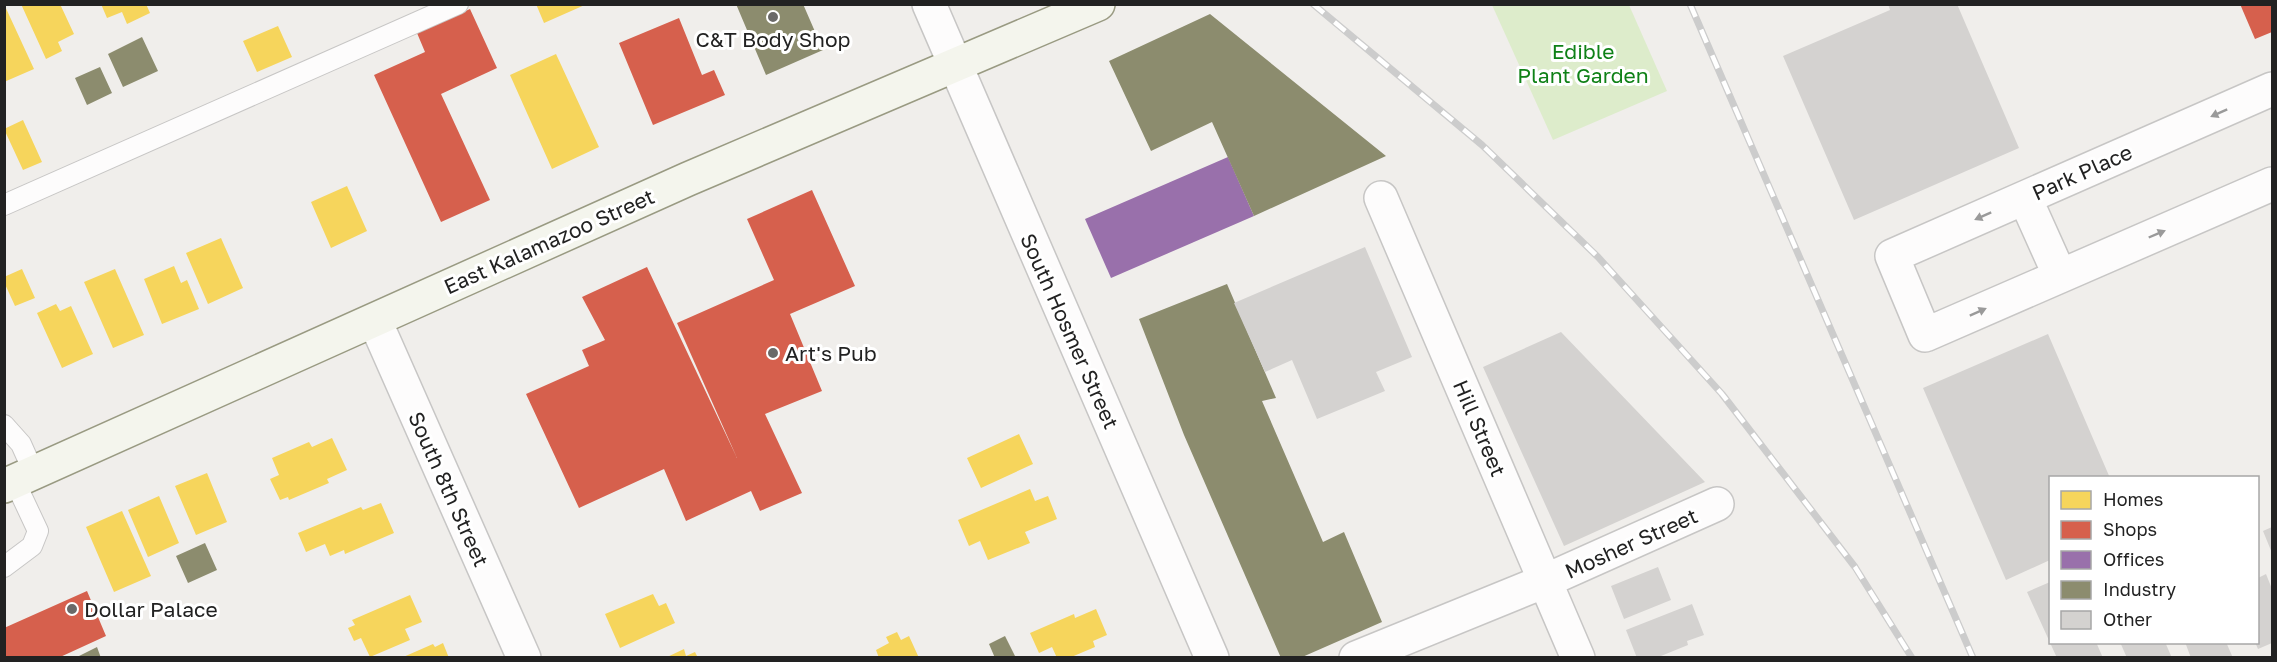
<svg xmlns="http://www.w3.org/2000/svg" width="2277" height="662" font-family="'Golos Text',sans-serif">
	<rect width="100%" height="100%" fill="#f0eeeb"/>
	<path fill="#ddeccb" d="M1492 5H1629L1667 91 1553 140Z"/>
	<path fill="#f6d55c" d="M4 4 34 69 4 82Z
		M21 4H60L74 34 58 42 62 51 46 59Z
		M101 4H146L150 13 127 24 122 12 107 18Z
		M536 4H587L544 23Z
		M278 26 292 57 257 72 243 41Z
		M556 54 599 147 552 169 510 75Z
		M23 120 42 162 23 170 4 129Z
		M347 186 367 231 331 248 311 202Z
		M221 238 243 288 208 304 186 253Z
		M174 266 181 283 187 280 199 309 162 324 144 279Z
		M22 269 35 298 15 306 4 282V277Z
		M115 269 144 335 113 348 84 282Z
		M56 304 60 311 71 306 93 354 62 368 37 313Z
		M1019 434 1033 464 981 488 967 458Z
		M332 438 347 470 327 479 329 483 289 500 288 497 280 500 270 479 279 475 272 458 309 442 312 447Z
		M207 473 227 522 196 535 175 486Z
		M1030 489 1035 501 1048 496 1057 519 1025 532 1030 543 988 560 980 541 969 546 958 520Z
		M159 496 179 543 148 557 128 510Z
		M381 503 394 533 345 554 344 550 330 556 325 544 306 552 298 533 361 507 363 510Z
		M122 511 151 576 114 592 86 527Z
		M653 594 659 606 666 603 675 623 620 648 605 614Z
		M410 595 422 622 405 629 410 640 370 657 361 638 354 641 348 628 355 625 352 620Z
		M1096 609 1107 635 1093 641 1095 647 1069 658H1057L1052 647 1039 653 1030 633 1074 614 1075 618Z
		M897 632 901 640 909 636 919 658H879L876 650 889 643 886 637Z
		M443 643 449 658H401L433 644 435 647Z
		M684 649 686 656 695 652 698 658H665Z"/>
	<path fill="#d6604d" d="M2240 4H2272V32L2255 39Z
		M470 9 497 68 441 94 490 200 441 222 374 75 425 52 417 33Z
		M679 18 702 75 714 70 725 95 653 125 619 43Z
		M812 190 855 286 790 314 822 391 765 414 802 493 760 511 751 491 686 521 664 469 579 508 526 394 589 366 582 350 605 340 582 297 647 267 737 458 677 323 774 280 747 219Z
		M87 591 106 636 58 658H4V628Z"/>
	<path fill="#9970ab" d="M1228 157 1254 216 1111 278 1085 219Z"/>
	<path fill="#8c8c6e" d="M736 4H803L823 50 766 75Z
		M1210 14 1386 156 1254 216 1212 122 1151 151 1109 61Z
		M142 37 158 71 123 87 108 54Z
		M100 67 112 93 87 105 75 78Z
		M1227 284 1276 398 1262 401 1323 542 1344 532 1382 622 1300 658H1281L1184 435 1139 319Z
		M205 543 217 570 188 583 176 556Z
		M1005 636 1016 658H995L989 644Z
		M97 647 101 658H75Z"/>
	<path fill="#d4d2d0" d="M1888 4H1957L2019 148 1854 220 1783 56 1890 10Z
		M1365 247 1412 357 1376 372 1385 391 1317 419 1292 360 1265 372 1234 303Z
		M1561 332 1705 482 1564 546 1483 367Z
		M2048 334 2110 478H2050V560L2006 580 1923 388Z
		M2272 527V553L2263 531Z
		M1658 567 1671 600 1624 619 1611 586Z
		M2266 574 2272 589V643L2258 649 2255 642H2258V578Z
		M2050 582V642H2096L2103 658H2057L2027 592Z
		M1692 604 1704 635 1687 641 1688 645 1656 658H1637L1626 630Z
		M2120 642H2165L2172 658H2127Z
		M2185 642H2226L2233 658H2191Z"/>
	<g fill="none" stroke-linecap="round" stroke-linejoin="round">
		<g stroke="#c7c6c5" stroke-width="22">
			<path id="lane" d="M4 205 458 4
				M4 425 21 444 34 473
				M4 567 32 546 38 531 15 482"/>
		</g>
		<g stroke="#c7c6c5" stroke-width="36">
			<path id="street" d="M929 4 1212 658
				M2272 89 1892 256 1925 335 2272 184
				M1381 198 1578 658
				M2025 198 2060 276
				M375 321 524 658
				M1356 658 1545 581 1717 504"/>
		</g>
		<g stroke="#999a82" stroke-width="36">
			<path id="secondary" d="M4 486 688 179 1098 4"/>
		</g>
		<use href="#lane" stroke="#fdfcfc" stroke-width="20"/>
		<use href="#street" stroke="#fdfcfc" stroke-width="33"/>
		<use href="#secondary" stroke="#f4f5ed" stroke-width="33"/>
		<g stroke="#ccc" stroke-width="7">
			<path id="rail" d="M1313 4 1482 145 1598 257 1722 394 1855 567 1912 658
				M1690 4 1973 658"/>
		</g>
		<use href="#rail" stroke="#fff" stroke-width="4.5" stroke-dasharray="14" stroke-linecap="butt"/>
	</g>
	<defs><path id="oneway-solid" d="M-6-.8H1V-3.2L6.5 0L1 3.2V.8H-6Z" transform="scale(1.5)"/></defs>
	<g fill="#9a9a9a">
		<use href="#oneway-solid" transform="translate(2219 113) rotate(156)"/>
		<use href="#oneway-solid" transform="translate(1983 216) rotate(156)"/>
		<use href="#oneway-solid" transform="translate(2157 234) rotate(-23)"/>
		<use href="#oneway-solid" transform="translate(1978 312) rotate(-24)"/>
	</g>
	<g fill="#6a6968" stroke="#fff" stroke-width="2">
		<circle cx="773" cy="17" r="6"/>
		<circle cx="773" cy="353" r="6"/>
		<circle cx="72" cy="609" r="6"/>
	</g>
	<g text-anchor="middle" dominant-baseline="central" stroke-width="6" stroke-linejoin="round" paint-order="stroke">
		<g font-size="21" fill="#222" stroke="#fff" text-anchor="start">
			<text x="773" y="39" text-anchor="middle">C&amp;T Body Shop</text>
			<text x="785" y="353">Art's Pub</text>
			<text x="84" y="609">Dollar Palace</text>
		</g>
		<g font-size="21" fill="#0f8117" stroke="#fff">
			<text x="1583" y="51">Edible<tspan x="1583" dy="24">Plant Garden</tspan></text>
		</g>
		<g font-size="21" fill="#222" stroke="#fff">
			<text transform="translate(2082 172) rotate(-24)">Park Place</text>
			<text transform="translate(549 241) rotate(-24)">East Kalamazoo Street</text>
			<text transform="translate(1070 331) rotate(66)">South Hosmer Street</text>
			<text transform="translate(1480 428) rotate(67)">Hill Street</text>
			<text transform="translate(449 489) rotate(66)">South 8th Street</text>
			<text transform="translate(1631 543) rotate(-24)">Mosher Street</text>
		</g>
	</g>
	<rect width="2277" height="662" fill="none" stroke="#222222" stroke-width="12"/>
	<rect x="2049" y="476" width="210" height="168" fill="#ffffff" stroke="#a7a7a7" stroke-width="1.5"/>
	<rect x="2061" y="491" width="30" height="18" fill="#f6d55c" stroke="#a7a7a7" stroke-width="1.5"/>
	<text x="2103" y="506" font-size="18" fill="#222222">Homes</text>
	<rect x="2061" y="521" width="30" height="18" fill="#d6604d" stroke="#a7a7a7" stroke-width="1.5"/>
	<text x="2103" y="536" font-size="18" fill="#222222">Shops</text>
	<rect x="2061" y="551" width="30" height="18" fill="#9970ab" stroke="#a7a7a7" stroke-width="1.5"/>
	<text x="2103" y="566" font-size="18" fill="#222222">Offices</text>
	<rect x="2061" y="581" width="30" height="18" fill="#8c8c6e" stroke="#a7a7a7" stroke-width="1.5"/>
	<text x="2103" y="596" font-size="18" fill="#222222">Industry</text>
	<rect x="2061" y="611" width="30" height="18" fill="#d4d2d0" stroke="#a7a7a7" stroke-width="1.5"/>
	<text x="2103" y="626" font-size="18" fill="#222222">Other</text>
</svg>
